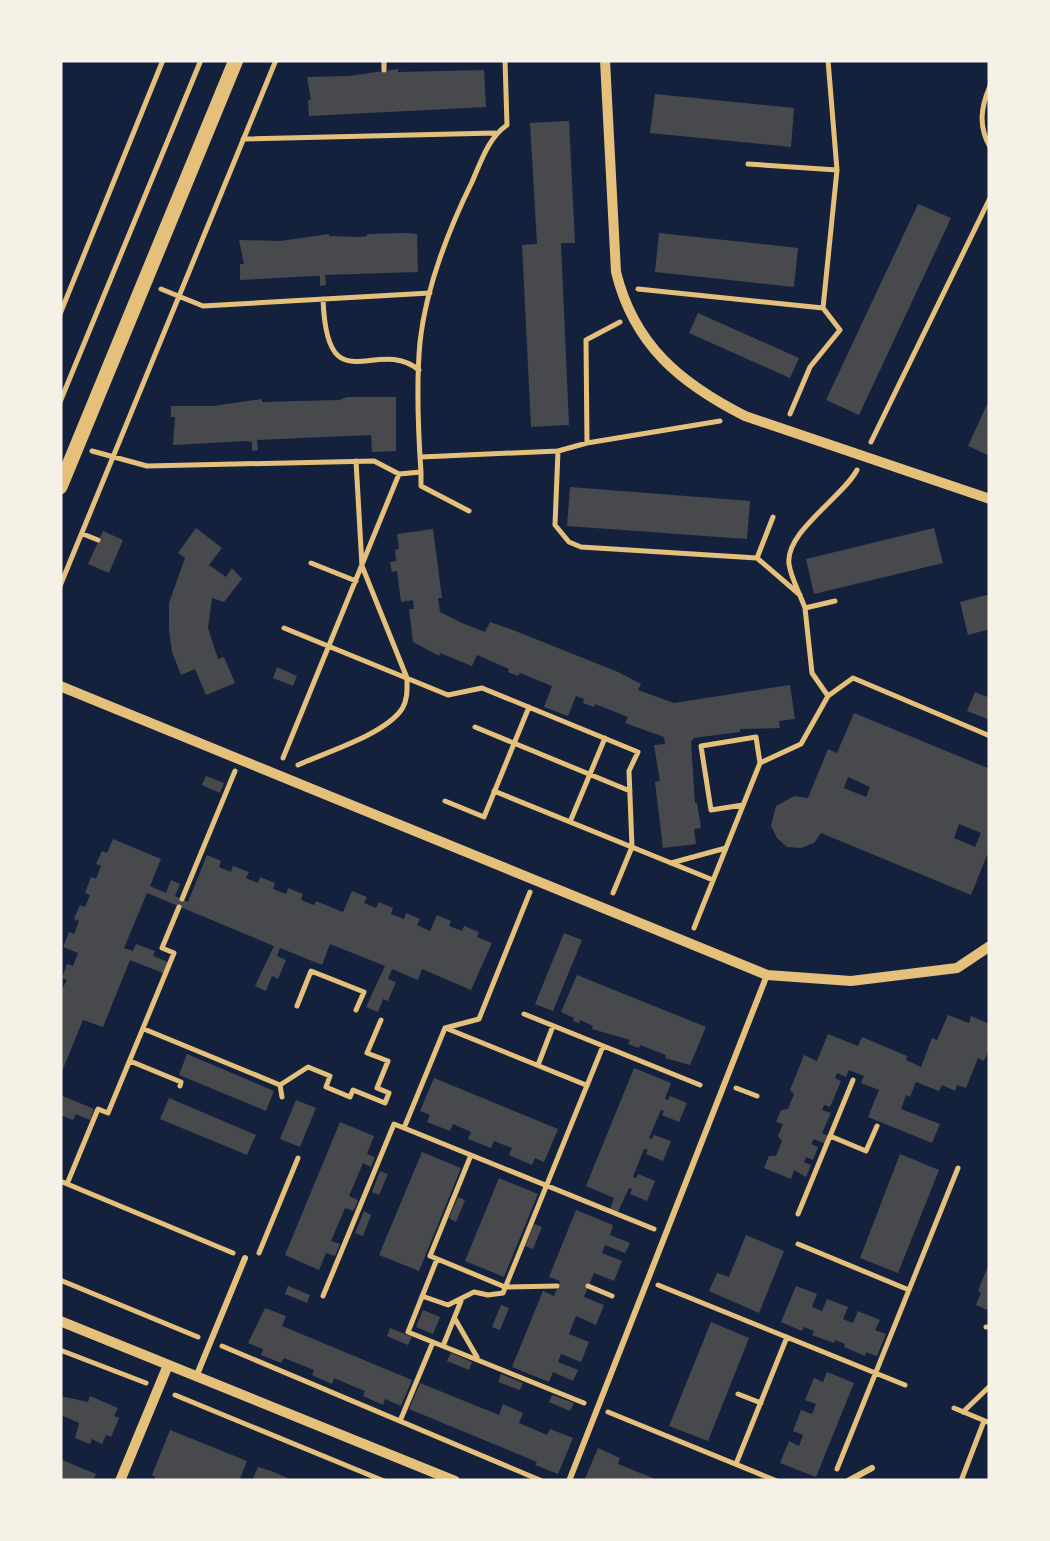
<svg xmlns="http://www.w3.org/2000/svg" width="1050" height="1541" font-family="'PT Sans Narrow',sans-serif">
	<rect width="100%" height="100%" fill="#14213d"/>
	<path fill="#48494c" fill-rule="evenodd" d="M398 69V72L484 70 486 107 309 116 308 100H311L307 77 349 76Z
		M655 94 794 108 791 147 650 133Z
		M569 121 575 243H561L569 425 531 427 522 245 537 244 530 123Z
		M918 204 951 218 859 415 826 400Z
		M407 233 417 234 418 272 325 275 326 285 320 286V276H314L240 280V264H244L239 240 280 241 329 234V236L359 237 367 236V234Z
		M659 233 798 248 794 287 655 272Z
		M698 313 799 358 790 378 689 333Z
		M347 397H396V451L372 452 371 435 257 440 258 450 252 451V442L246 441 173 445 175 417H171V406H213L262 399V402L339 400Z
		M990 398V456L968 446Z
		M570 487 750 501 747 539 567 526Z
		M196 528 222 548 209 565 226 577 232 568 242 579 224 602 212 598 208 628 218 659 224 657 235 683 206 695 195 669 181 675 172 652 169 630V603L185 558 178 553Z
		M934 528 943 563 814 594 806 559Z
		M433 529 442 598H438L440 612 462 623 485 632 490 622 513 630 618 672 641 684 638 690 674 703 790 685 795 719 779 721 780 728 740 729V732L694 738 691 742 695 803H697L701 828 694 829 696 844 663 848 655 782 660 781 654 745 665 744 664 737 625 723 628 717 595 704 594 707 583 703 584 699 576 696 568 716 544 707 552 686 520 673 518 676 508 672 509 669 477 655 472 666 440 653 439 656 413 642 409 609H414L413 600 401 602 397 571 392 572 390 562 396 561 395 550 399 549 397 534Z
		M103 531 123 540 109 573 88 564Z
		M990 594V629L968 635 960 602Z
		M277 667 297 676 293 686 273 678Z
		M975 692 990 698V720L967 711Z
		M854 713 990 769V856L987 855 971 895 821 833 814 843 801 848 787 847 777 838 771 826 776 806 794 796 808 798 828 749 837 753ZM848 777 870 787 866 797 844 788ZM959 824 981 833 975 847 954 838Z
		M206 776 224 783 220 793 202 785Z
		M113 839 161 859 150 886 166 893 171 880 180 884 175 896 188 902 207 855 221 861 219 867 231 872 233 866 249 872 246 878 258 883 260 877 275 883 273 889 286 894 288 888 303 894 301 900 314 905 316 901 343 912 352 891 367 897 364 903 376 908 379 902 393 908 391 914 404 919 406 913 420 919 417 925 430 931 437 915 451 921 449 926 462 931 464 926 479 932 477 937 492 943 471 990 422 969 418 980 392 969 388 979 396 982 388 1001 383 999 378 1012 366 1007 385 966 330 944 322 965 280 948 277 956 286 960 278 979 272 976 266 991 255 986 274 946 147 893 124 948 133 951 136 944 155 951 153 956 168 962 163 973 130 960 103 1027 83 1020 60 1076V993L67 980 62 978 67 964 73 966 78 953 63 947 69 932 74 934 79 921 74 919 80 905 85 907 90 895 85 893 91 877 96 879 101 866 96 864 102 851 107 853Z
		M564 933 582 940 553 1011 535 1004Z
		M577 975 706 1027 690 1065 665 1058 666 1055 640 1045 639 1048 628 1044 630 1040 592 1029 593 1026 580 1020 579 1023 573 1021 574 1018 561 1012Z
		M948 1015 969 1023 971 1016 990 1024V1047L984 1061 978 1058 966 1088 957 1085 955 1091 942 1085 939 1091 916 1082 910 1097 906 1095 901 1109 940 1124 932 1143 868 1117 879 1090 861 1083 864 1076 849 1070 846 1077 837 1073 835 1078 841 1081 830 1107 824 1105 822 1110 831 1113 822 1133 829 1136 826 1144 814 1139 811 1144 818 1147 813 1160 806 1157 804 1162 811 1165 806 1177 794 1170 791 1179 764 1168 769 1156H776L782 1141 778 1136 783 1124 776 1122 781 1110 788 1109 794 1094 790 1090 804 1055 817 1061 828 1034 858 1046 862 1037 907 1056 906 1060 921 1067 932 1038 937 1040Z
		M187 1054 274 1091 266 1111 179 1075Z
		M634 1068 671 1083 665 1099 668 1100 670 1096 687 1103 679 1122 662 1115 664 1111 661 1110 649 1138 652 1139 654 1135 671 1141 663 1161 646 1154 648 1150 644 1149 633 1177 636 1178 638 1174 655 1181 647 1201 630 1194 632 1189 629 1188 618 1212 610 1209 614 1198 586 1186Z
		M434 1078 558 1129 544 1162 535 1158 532 1165 509 1155 512 1148 494 1141 491 1148 468 1139 471 1132 453 1124 450 1131 427 1122 430 1115 420 1111Z
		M60 1095 94 1109 90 1120 76 1114 73 1120 60 1115Z
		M169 1098 256 1135 247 1155 160 1119Z
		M296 1100 316 1108 300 1147 280 1139Z
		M340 1122 374 1136 367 1154 375 1157 371 1167 363 1163 349 1196 358 1200 356 1206 353 1211 345 1208 331 1241 340 1244 335 1256 326 1253 319 1270 285 1255Z
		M422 1152 461 1168 419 1271 379 1255Z
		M900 1154 939 1170 898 1273 860 1258Z
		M380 1171 388 1174 379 1195 372 1192Z
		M499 1178 538 1194 504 1277 465 1261Z
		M458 1197 465 1200 456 1222 449 1218Z
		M576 1210 613 1225 610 1235 630 1243 625 1253 605 1245 602 1253 622 1261 614 1281 594 1273 584 1297 604 1305 596 1325 576 1316 569 1334 589 1342 581 1362 561 1354 558 1362 578 1370 573 1381 553 1372 549 1382 512 1367 543 1291 554 1296 560 1281 549 1277Z
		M364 1211 371 1215 363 1236 355 1233Z
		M534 1224 542 1227 533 1249 525 1246Z
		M746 1235 784 1251 759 1313 709 1291 717 1273 729 1277Z
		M990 1261V1311L976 1305 981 1293 978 1291Z
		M288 1286 310 1295 307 1303 285 1294Z
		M796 1286 817 1294 812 1307 822 1311 827 1299 848 1307 843 1319 853 1323 858 1311 880 1320 875 1330 886 1334 877 1356 866 1352 865 1356 844 1347 845 1344 835 1340 834 1343 812 1335 814 1331 804 1327 802 1331 781 1322Z
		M501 1305 509 1308 500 1330 492 1327Z
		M265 1308 286 1316 282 1326 412 1380 401 1406 385 1399 383 1405 363 1396 365 1391 350 1385 334 1378 332 1384 312 1375 314 1370 284 1358 281 1363 261 1355 263 1349 248 1343Z
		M423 1310 440 1317 433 1334 416 1327Z
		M711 1322 749 1338 708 1441 669 1426Z
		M390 1328 412 1337 408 1345 387 1336Z
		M451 1353 472 1362 469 1370 447 1361Z
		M827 1372 854 1383 816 1477 780 1463 789 1441 799 1446 803 1435 793 1431 801 1410 812 1414 816 1404 805 1400 814 1378 823 1382Z
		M501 1374 523 1383 520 1390 498 1382Z
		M420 1383 499 1415 503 1404 523 1413 519 1423 547 1435 550 1429 573 1438 558 1474 535 1465 537 1462 409 1409Z
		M552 1395 574 1403 570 1411 549 1402Z
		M60 1396 88 1402 90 1396 118 1408 114 1416 119 1418 111 1437 106 1435 102 1444 92 1439 90 1444 75 1438 79 1423 63 1416 60 1422Z
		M170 1430 247 1461 239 1481H153L155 1477 152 1475Z
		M598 1448 620 1458 618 1464 660 1481H584Z
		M62 1460 96 1474 93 1481H60Z
		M258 1467 271 1471 295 1481H252Z"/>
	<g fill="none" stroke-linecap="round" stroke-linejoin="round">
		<path stroke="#e5c07b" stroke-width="5" d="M384 60V70
			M828 60 837 170
			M990 86C981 107 978 126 990 147
			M243 139 495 133
			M161 289 203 306 430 293
			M638 289 823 308 837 170 748 164
			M323 299C327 406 375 335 419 370
			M60 314 163 60
			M60 402 201 60
			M790 414 810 367 840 330 823 308
			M720 421 587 443 558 451 555 525 569 542 581 547 757 558 800 595
			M871 442 990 198
			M587 443 586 340 620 322
			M92 451 147 466 374 461 399 474 421 472C418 429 416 385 420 342 426 288 448 231 472 182 481 162 488 138 507 125L505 60
			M421 457 558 451
			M421 472V486L469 511
			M83 534 98 540
			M757 558 773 517
			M311 563 356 581
			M60 586 276 60
			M805 608C800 594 791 578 789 564 785 532 843 497 857 470
			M284 628 448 695 482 688 638 752 629 771 632 847 613 893
			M828 696 812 673 805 608 835 601
			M475 727 630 791
			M283 758 399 474
			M298 765C326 752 384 735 402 709 408 699 407 689 407 678L362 566 356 461
			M494 791 713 880
			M445 801 484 817 529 707
			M743 805 711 810 701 746 756 737 760 763
			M570 822 605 738
			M671 863 726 848
			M182 899 235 771
			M694 928 760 763 801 744 828 696 853 678 990 736
			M297 1006 311 971 364 992 356 1010
			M524 1014 700 1085
			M445 1028 479 1019 530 892
			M144 1029 280 1085
			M448 1029 586 1085
			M130 1061 181 1082 180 1086
			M538 1065 553 1026
			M280 1085 308 1067 330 1076 326 1087 350 1097 353 1090 385 1103 389 1093 377 1088 388 1061 367 1053 381 1020
			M280 1085 282 1097
			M736 1088 757 1096
			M404 1128 654 1229
			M830 1136 866 1151 877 1126
			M471 1155 430 1256 505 1287 557 1286
			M60 1181 233 1253
			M67 1184 98 1109 108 1113 174 953 162 948 179 907
			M798 1214 853 1080
			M798 1244 909 1290
			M259 1253 298 1158
			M437 1259 408 1332 584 1403
			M60 1280 198 1337
			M658 1285 905 1385
			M588 1286 612 1296
			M323 1296 394 1124 404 1128 445 1028
			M422 1296 448 1305 474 1292 488 1295 503 1293 603 1046
			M455 1319 477 1357
			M986 1327H990
			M222 1346 542 1481
			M443 1346 461 1301
			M60 1350 146 1383
			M738 1394 761 1403
			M175 1395 384 1481
			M954 1408 990 1423
			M608 1412 777 1481
			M963 1412 990 1386
			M400 1421 433 1342
			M736 1464 787 1337
			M837 1469 958 1168
			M961 1481 984 1421"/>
		<path stroke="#e5c07b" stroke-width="6" d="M196 1377 245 1258
			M569 1481 767 975
			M848 1481 872 1468"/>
		<path stroke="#e5c07b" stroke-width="10" d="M605 60 616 272C634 345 680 383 745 416L990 499
			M60 686 767 975 851 981 957 968 990 946
			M60 1321 455 1481
			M120 1481 168 1365"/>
		<path stroke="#e5c07b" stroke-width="15" d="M60 487 236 60"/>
	</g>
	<rect width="1050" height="1541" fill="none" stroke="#f6f1e7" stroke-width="125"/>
</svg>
